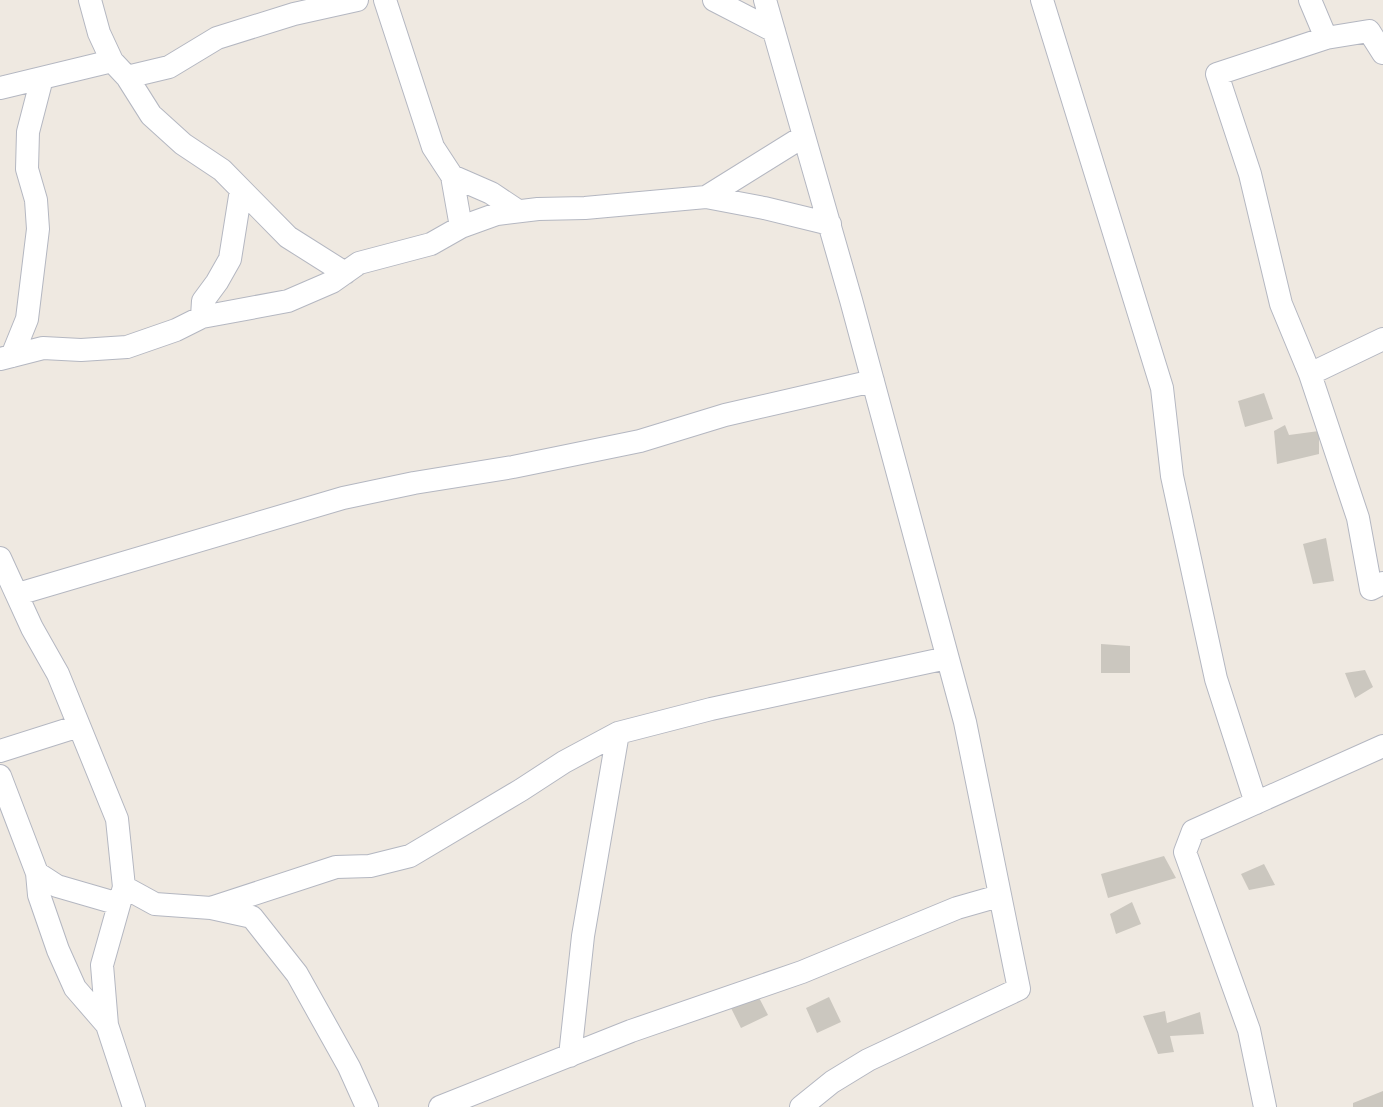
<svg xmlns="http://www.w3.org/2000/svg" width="1383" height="1107" font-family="'Golos Text',sans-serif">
	<rect width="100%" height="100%" fill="#efe9e1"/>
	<path fill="#cbc7bf" d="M1264 393 1273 419 1245 427 1238 401Z
		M1285 425 1289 435 1319 431V454L1277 464 1274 431Z
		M1326 538 1334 581 1313 584 1303 544Z
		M1101 644 1130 646V673H1101Z
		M1365 670 1373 687 1355 698 1345 673Z
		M1164 856 1176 878 1108 898 1101 874Z
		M1264 864 1275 885 1249 890 1241 874Z
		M1132 902 1141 924 1116 934 1110 914Z
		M757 994 768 1015 741 1028 731 1008Z
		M829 997 841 1022 817 1033 806 1008Z
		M1165 1011 1167 1023 1200 1012 1204 1034 1170 1036 1174 1052 1158 1054 1143 1016Z
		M1383 1091V1107H1353V1103Z"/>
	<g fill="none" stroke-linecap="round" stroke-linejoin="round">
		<g stroke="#b4b7c1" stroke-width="24">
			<path id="minor" d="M90 0 99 33 112 61 127 77 169 67 217 38 294 14 357 0
				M385 0 433 147 452 176 461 227
				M714 0 774 31
				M765 0 851 300 965 722 1019 989 868 1060 832 1082 801 1107
				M1042 0 1162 388 1172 476 1216 679 1256 803
				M1310 0 1326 38
				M1383 53 1369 31 1326 38 1217 74 1250 174 1281 304 1310 374 1358 518 1371 589 1383 583
				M127 77 151 115 183 144 222 170 288 237 345 273
				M0 88 112 61
				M452 176 491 193 518 211
				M706 197 804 136
				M202 317 203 301 217 282 230 259 241 190
				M12 356 27 319 38 229 36 200 27 169 28 132 42 78
				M0 359 43 348 81 350 127 347 176 330 202 317 288 301 332 282 359 263 431 244 461 227 497 214 538 209 585 208 706 197 764 208 830 224
				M1310 374 1383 339
				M0 558 32 628 58 674 117 819 124 887 102 965 107 1025 134 1107
				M18 594 343 498 414 483 513 467 640 441 725 415 873 381
				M0 751 79 726
				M0 776 37 873 39 895 58 950 75 988 107 1025
				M37 873 57 886 119 904
				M124 887 155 904 211 908 252 917 297 974 349 1067 367 1107
				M211 908 336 867 370 866 410 856 521 790 564 762 618 733 711 709 947 658
				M570 1056 583 936 618 733
				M440 1107 631 1031 802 972 957 908 999 896
				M1265 1107 1249 1030 1185 852 1193 831 1383 746"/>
		</g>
		<use href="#minor" stroke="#fff" stroke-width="22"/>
	</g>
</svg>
